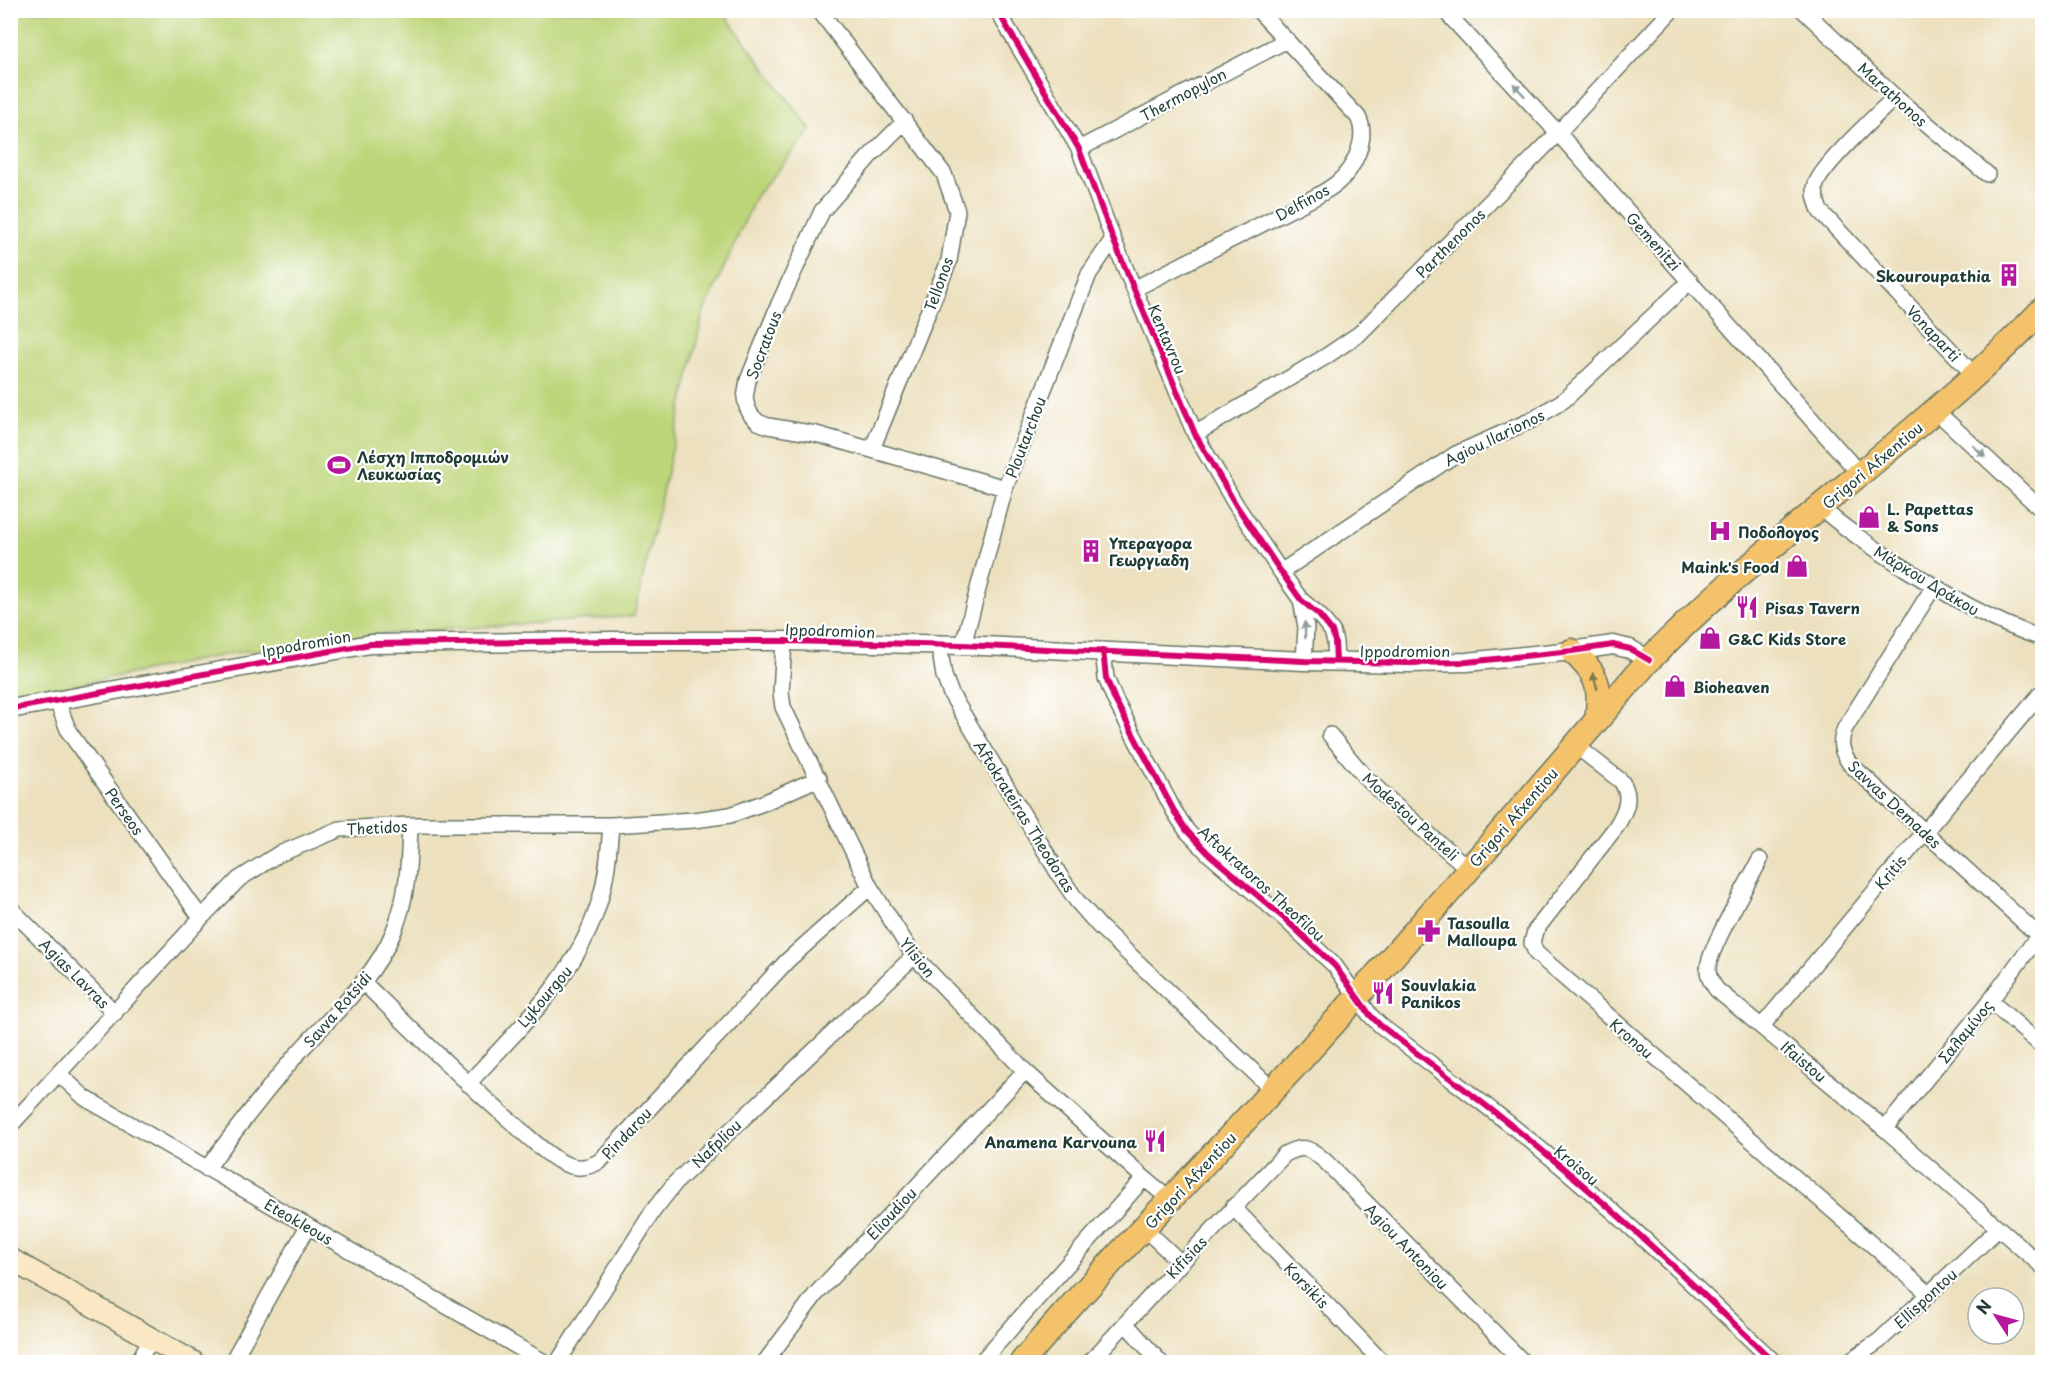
<svg xmlns="http://www.w3.org/2000/svg" width="2053" height="1373" font-family="'Playpen Sans',sans-serif">
	<rect width="100%" height="100%" fill="#fff"/>
	<filter id="ink" filterUnits="userSpaceOnUse"><feTurbulence type="fractalNoise" baseFrequency=".0167" numOctaves="2"/><feDisplacementMap in="SourceGraphic" scale="12" xChannelSelector="R" yChannelSelector="G"/><feConvolveMatrix kernelMatrix="1 2 1 2 8 2 1 2 1" color-interpolation-filters="sRGB"/></filter>
	<filter id="wash" filterUnits="userSpaceOnUse"><feTurbulence type="fractalNoise" baseFrequency=".008" numOctaves="4" result="noise"/><feDisplacementMap in="SourceGraphic" scale="24" xChannelSelector="R" yChannelSelector="G"/><feGaussianBlur stdDeviation="1.35" result="paint"/><feColorMatrix in="noise" values="0 0 0 0 0 0 0 0 0 0 0 0 0 0 0 0 0 1.4 0 .05"/><feComposite in="paint" operator="in"/></filter>
	<g filter="url(#wash)">
		<rect width="100%" height="100%" fill="#ece0be"/>
		<path fill="#bdd579" stroke="#6e8956" stroke-width="1.5" d="M11 11H722L811 130 756 196 703 314 634 616 382 634 233 653 11 698Z"/>
	</g>
	<g filter="url(#ink)">
		<g fill="none" stroke-linecap="round" stroke-linejoin="round">
			<g stroke="#677664" stroke-width="18">
				<path id="minor" d="M819 10 944 174 957 211 949 261 872 449
					M997 10 1079 149 1113 239 1195 434 1236 505 1281 572 1301 600 1319 615 1332 631 1335 642 1336 661
					M1444 10 1558 133 1860 474
					M1803 10 1895 97 1987 174
					M1895 97C1877 115 1823 164 1816 184 1813 193 1817 202 1820 211L1975 376
					M905 121 869 157 822 211 779 304 748 380 745 398 747 407 751 415 758 422 768 426 816 434 1005 488
					M1079 149 1287 40
					M1134 289 1317 196C1324 192 1331 188 1337 183 1354 169 1369 138 1358 117L1258 10
					M1936 411 2042 510
					M1195 434 1325 357 1359 334 1558 133 1672 10
					M1820 507C1846 530 1874 548 1903 567 1948 595 1992 622 2042 638
					M1281 572 1456 454 1534 419 1564 400 1690 281
					M1934 586 1845 728C1839 743 1841 751 1850 764L2038 935
					M1301 600 1306 627 1304 661
					M784 641 781 693 783 707 870 887 914 956 1025 1071 1144 1178 1171 1200
					M939 645 944 676 951 694 1060 876 1077 901 1099 926 1273 1090
					M963 645 1005 488 1089 274 1113 239
					M1103 650 1106 678 1115 700 1174 811 1187 831 1209 854 1285 919 1335 966 1370 1015 1380 1025C1425 1060 1472 1094 1517 1130 1607 1202 1691 1282 1774 1362
					M57 701 69 732 201 918
					M1330 735 1366 778 1398 808 1469 869
					M1575 745 1621 781C1633 797 1625 812 1616 827L1535 931 1532 943 1536 953 1929 1294
					M1760 860C1749 881 1708 950 1708 969 1708 978 1712 983 1717 990L1885 1129 2042 1266
					M10 908 115 1013
					M363 982C410 1028 457 1075 507 1118 524 1132 541 1151 561 1162 575 1169 586 1169 600 1161L788 960 870 887
					M1990 1001 2042 1046
					M1762 1026 2042 692
					M59 1074 85 1098 544 1362
					M468 1084C518 1029 577 976 599 903 607 877 609 851 611 825
					M10 1126 201 918 239 879 277 855 340 829 410 825H611L694 820 730 815 763 803 819 778
					M1885 1129 1990 1001 2042 931
					M207 1169 219 1152C245 1118 271 1084 299 1052 332 1015 374 979 393 933 408 898 409 862 410 825
					M1233 1207 1382 1362
					M1144 1228 1181 1263
					M1126 1324 1160 1362
					M138 1362 151 1339
					M232 1362 308 1226
					M558 1362 653 1211 675 1183 914 956
					M765 1362 816 1294 1025 1071
					M981 1362 1144 1178
					M1090 1362 1181 1263 1285 1154C1304 1144 1309 1148 1325 1161L1523 1362
					M1848 1362 1879 1341 1998 1229"/>
			</g>
			<g stroke="#677664" stroke-width="21">
				<path id="tertiary" d="M10 709 370 644 610 641H784L963 645 1304 661 1410 663 1467 662 1572 651 1613 645 1630 649 1649 660"/>
			</g>
			<g stroke="#677664" stroke-width="24">
				<path id="secondary" d="M10 1259 193 1362"/>
			</g>
			<g stroke="#677664" stroke-width="27">
				<path id="primary" d="M1572 651C1597 673 1602 686 1597 719
					M1022 1362C1101 1269 1189 1182 1272 1091 1401 951 1524 804 1649 660 1772 534 1920 437 2042 310"/>
			</g>
			<use href="#minor" stroke="#fff" stroke-width="15"/>
			<use href="#tertiary" stroke="#fff" stroke-width="18"/>
			<use href="#secondary" stroke="#fae7c3" stroke-width="21"/>
			<use href="#primary" stroke="#f3c26a" stroke-width="24"/>
			<g stroke="#fff" stroke-width="10">
				<path id="cycleway" d="M997 10 1079 149 1113 239 1195 434 1236 505 1281 572 1301 600 1319 615 1332 631 1335 642 1336 661
					M1103 650 1106 678 1115 700 1174 811 1187 831 1209 854 1285 919 1335 966 1370 1015 1380 1025C1425 1060 1472 1094 1517 1130 1607 1202 1691 1282 1774 1362
					M10 709 370 644 610 641H784L963 645 1304 661 1410 663 1467 662 1572 651 1613 645 1630 649 1649 660"/>
			</g>
			<use href="#cycleway" stroke="#d6006c" stroke-width="6"/>
		</g>
		<defs><path id="oneway-solid" d="M-6-.8H1V-3.2L6.5 0L1 3.2V.8H-6Z" transform="scale(1.5)"/></defs>
		<g fill="#8f9e9a">
			<use href="#oneway-solid" transform="translate(1519 90) rotate(-133)"/>
			<use href="#oneway-solid" transform="translate(1979 451) rotate(43)"/>
			<use href="#oneway-solid" transform="translate(1305 630) rotate(-92)"/>
		</g>
		<use fill="#7e794c" href="#oneway-solid" transform="translate(1595 681) rotate(-107)"/>
	</g>
	<defs>
		<g id="building-bare" transform="scale(1.8)"><path d="M-4-6H4V6H1V3H-1V6H-4ZM-2.5-4.3h1.7v1.8h-1.7ZM.8-4.3h1.7v1.8H.8ZM-2.5-1h1.7V.8h-1.7ZM.8-1h1.7V.8H.8Z" fill="#b5179e" stroke="#fff" stroke-width="2.5" paint-order="stroke"/></g>
		<g id="stadium-bare" transform="scale(1.8)"><path d="M0-5a6.5 5 0 1 0 0 10a6.5 5 0 1 0 0-10ZM-3.5-1.8h7v3.6h-7Z" fill="#b5179e" stroke="#fff" stroke-width="2.5" paint-order="stroke"/></g>
		<g id="shop-bare" transform="scale(1.8)"><path d="M-5-2.5h2.3a2.7 3.5 0 0 1 5.4 0H5L5.5 6h-11ZM-1.5-2.5h3a1.5 2.3 0 0 0-3 0Z" fill="#b5179e" stroke="#fff" stroke-width="2.5" paint-order="stroke"/></g>
		<g id="hospital-bare" transform="scale(1.8)"><path d="M-5-5h3v3.5h4V-5h3V5h-3V1.5h-4V5h-3Z" fill="#b5179e" stroke="#fff" stroke-width="2.5" paint-order="stroke"/></g>
		<g id="restaurant-bare" transform="scale(1.8)"><path d="M-5-6h1v4h1v-4h1v4h1v-4h1v5L-1.5 .5V6h-2V.5L-5-1ZM5-6V6H3V1.5H1.5Q1.5-4 5-6Z" fill="#b5179e" stroke="#fff" stroke-width="2.5" paint-order="stroke"/></g>
		<g id="pharmacy-bare" transform="scale(1.8)"><path d="M-2-6h4v4h4v4h-4v4h-4v-4h-4v-4h4Z" fill="#b5179e" stroke="#fff" stroke-width="2.5" paint-order="stroke"/></g>
	</defs>
	<g fill-rule="evenodd">
		<use href="#building-bare" x="2009" y="275"/>
		<use href="#stadium-bare" x="339" y="465"/>
		<use href="#shop-bare" x="1869" y="517"/>
		<use href="#hospital-bare" x="1720" y="531"/>
		<use href="#building-bare" x="1091" y="551"/>
		<use href="#shop-bare" x="1797" y="566"/>
		<use href="#restaurant-bare" x="1747" y="607"/>
		<use href="#shop-bare" x="1710" y="638"/>
		<use href="#shop-bare" x="1675" y="686"/>
		<use href="#pharmacy-bare" x="1429" y="931"/>
		<use href="#restaurant-bare" x="1383" y="993"/>
		<use href="#restaurant-bare" x="1155" y="1141"/>
	</g>
	<g text-anchor="middle" dominant-baseline="central" stroke-width="4.5" stroke-linejoin="round" paint-order="stroke">
		<g font-size="15" fill="#1f3d34" stroke="#fff">
			<text transform="translate(1183 94) rotate(-28)">Thermopylon</text>
			<text transform="translate(1893 94) rotate(42)">Marathonos</text>
			<text transform="translate(1302 202) rotate(-29)">Delfinos</text>
			<text transform="translate(1654 241) rotate(48)">Gemenitzi</text>
			<text transform="translate(1450 243) rotate(-45)">Parthenonos</text>
			<text transform="translate(938 284) rotate(-70)">Tellonos</text>
			<text transform="translate(1934 333) rotate(47)">Vonaparti</text>
			<text transform="translate(1168 339) rotate(67)">Kentavrou</text>
			<text transform="translate(763 345) rotate(-69)">Socratous</text>
			<text transform="translate(1025 437) rotate(-69)">Ploutarchou</text>
			<text transform="translate(1494 437) rotate(-26)">Agiou Ilarionos</text>
			<text transform="translate(1872 465) rotate(-40)">Grigori Afxentiou</text>
			<text transform="translate(1927 580) rotate(31)">Μάρκου Δράκου</text>
			<text transform="translate(830 630) rotate(2)">Ippodromion</text>
			<text transform="translate(306 643) rotate(-10)">Ippodromion</text>
			<text x="1405" y="650">Ippodromion</text>
			<text transform="translate(1895 804) rotate(43)">Savvas Demades</text>
			<text transform="translate(125 811) rotate(55)">Perseos</text>
			<text transform="translate(1025 816) rotate(58)">Aftokrateiras Theodoras</text>
			<text transform="translate(1411 816) rotate(42)">Modestou Panteli</text>
			<text transform="translate(1513 817) rotate(-49)">Grigori Afxentiou</text>
			<text transform="translate(377 827) rotate(-3)">Thetidos</text>
			<text transform="translate(1890 872) rotate(-50)">Kritis</text>
			<text transform="translate(1262 883) rotate(42)">Aftokratoros Theofilou</text>
			<text transform="translate(918 957) rotate(51)">Ylision</text>
			<text transform="translate(75 973) rotate(45)">Agias Lavras</text>
			<text transform="translate(544 996) rotate(-50)">Lykourgou</text>
			<text transform="translate(337 1009) rotate(-49)">Savva Rotsidi</text>
			<text transform="translate(1965 1031) rotate(-51)">Σαλαμίνος</text>
			<text transform="translate(1632 1038) rotate(41)">Kronou</text>
			<text transform="translate(1804 1061) rotate(40)">Ifaistou</text>
			<text transform="translate(626 1133) rotate(-47)">Pindarou</text>
			<text transform="translate(716 1143) rotate(-44)">Nafpliou</text>
			<text transform="translate(1577 1165) rotate(40)">Kroisou</text>
			<text transform="translate(1190 1180) rotate(-47)">Grigori Afxentiou</text>
			<text transform="translate(891 1213) rotate(-47)">Elioudiou</text>
			<text transform="translate(299 1221) rotate(30)">Eteokleous</text>
			<text transform="translate(1407 1246) rotate(46)">Agiou Antoniou</text>
			<text transform="translate(1186 1257) rotate(-47)">Kifisias</text>
			<text transform="translate(1307 1285) rotate(46)">Korsikis</text>
			<text transform="translate(1925 1298) rotate(-43)">Ellispontou</text>
		</g>
		<g font-size="15" font-weight="bold" fill="#1f3d34" stroke="#fff" text-anchor="start">
			<text x="1991" y="275" text-anchor="end">Skouroupathia</text>
			<text x="357" y="456">Λέσχη Ιπποδρομιών<tspan x="357" dy="17">Λευκωσίας</tspan></text>
			<text x="1887" y="508">L. Papettas<tspan x="1887" dy="17">&amp; Sons</tspan></text>
			<text x="1738" y="531">Ποδολογος</text>
			<text x="1109" y="542">Υπεραγορα<tspan x="1109" dy="17">Γεωργιαδη</tspan></text>
			<text x="1779" y="566" text-anchor="end">Maink's Food</text>
			<text x="1765" y="607">Pisas Tavern</text>
			<text x="1728" y="638">G&amp;C Kids Store</text>
			<text x="1693" y="686">Bioheaven</text>
			<text x="1447" y="922">Tasoulla<tspan x="1447" dy="17">Malloupa</tspan></text>
			<text x="1401" y="984">Souvlakia<tspan x="1401" dy="17">Panikos</tspan></text>
			<text x="1137" y="1141" text-anchor="end">Anamena Karvouna</text>
		</g>
	</g>
	<rect width="2053" height="1373" fill="none" stroke="#fff" stroke-width="36"/>
	<g transform="translate(1996 1316) rotate(306)"><circle r="28" fill="#ffffff" stroke="#a5b1ae" stroke-width="1.5"/>
	<path d="M0-4.5L10 22L0 15L-10 22Z" fill="#b5179e"/>
	<text y="-9" font-size="16" font-weight="bold" text-anchor="middle" fill="#1f3d34">N</text>
	</g>
</svg>
